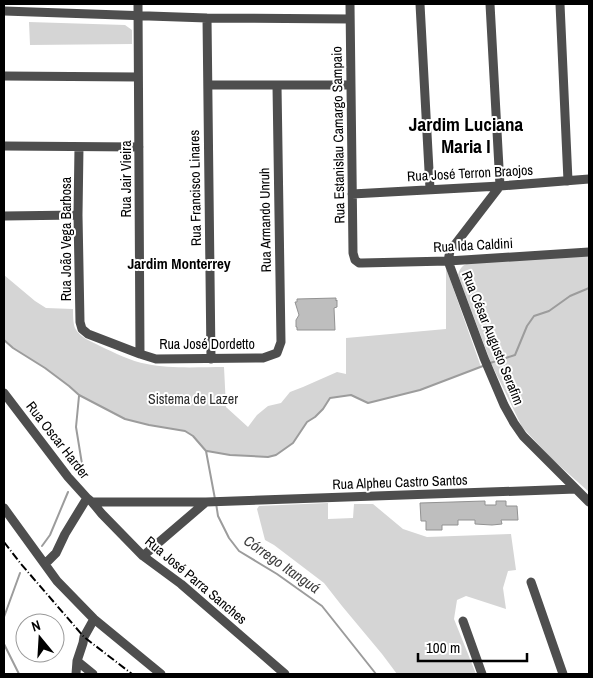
<svg xmlns="http://www.w3.org/2000/svg" width="593" height="678" font-family="'Archivo Narrow',sans-serif">
	<rect width="100%" height="100%" fill="#fff"/>
	<path fill="#d5d5d5" d="M29 22 125 25 132 30V44L30 45Z
		M589 255V492L552 459 522 427 491 363 458 275C460 268 462 265 470 263Z
		M446 268 481 367 420 390 368 403 351 395 330 398 323 409 315 417 307 422 293 443 276 455 267 457 230 455 206 451 193 436 185 431 149 425 125 419 79 395 69 386 45 368 13 348 4 340V275L35 301 46 308 73 309C73 315 73 323 75 328 80 338 91 341 100 346 115 353 130 361 147 364 170 369 200 367 224 367L226 407 248 427 257 415 268 406 281 403 290 392 303 387 337 372 346 374V338L446 329Z
		M328 503V519L353 518 354 504H373L403 529 427 537 511 534 516 570 508 571 503 588 506 609 466 596 457 600 454 619 476 674H397L382 654 342 606 324 583 274 545 265 540 257 509 259 506Z"/>
	<g fill="none" stroke-linecap="round" stroke-linejoin="round">
		<path stroke="#9c9c9c" stroke-width="2" d="M4 340 13 348 45 368 69 386 79 395 125 419 149 425 185 431 193 436 206 451 215 499
			M490 363 515 355 527 326 534 316 549 311 570 296 589 288
			M207 451 230 455 268 457 276 455 293 443 307 422 315 417 323 409 330 398 351 395 368 403 420 390 483 366
			M78 474 82 464 76 427 79 396
			M216 503 218 516 229 538 239 551 277 574 322 606 376 674
			M42 546 50 535 68 492
			M4 617 20 573
			M4 644 19 674"/>
	</g>
	<path fill="#bebebe" stroke="#929292" d="M336 298V301L337 300V307L334 308 335 330H297V327H296V320L299 315 295 302H297V299Z
		M485 501V505H496V501H506V506H517L518 520H501L502 524 492 525 475 524V520H458V525H442V530H426V521H421L420 503Z"/>
	<g fill="none" stroke-linecap="round" stroke-linejoin="round">
		<path stroke="#4e4e4e" stroke-width="9" d="M138 4 140 354
			M350 4 353 253 355 260 359 263H362L448 261 589 252
			M420 4 430 189
			M490 4 500 186 450 251 448 261 484 358 504 405 514 423 523 436 589 502
			M560 4 568 181
			M4 11 207 18 350 19
			M207 18 211 359
			M4 76 138 77
			M208 85H351
			M4 146 139 147
			M79 147 78 215 80 322 82 329 88 334 140 354 156 359 263 358 277 353 281 342 277 86
			M352 194 500 186 589 179
			M4 216 78 215
			M4 393 68 477 87 498 92 502 102 514 143 556 181 584 285 674
			M92 502H206L576 489
			M4 508 57 581 94 619 161 674
			M143 556 206 502
			M45 564 56 553 65 534 87 498
			M531 582 563 674
			M463 621 482 674
			M77 661 93 674
			M76 674 77 661 83 643 84 637 94 619"/>
		<path stroke="#000" stroke-width="2" stroke-dasharray="8 2.5 1 2.5" stroke-linecap="butt" d="M4 542 21 564 84 637 132 674"/>
	</g>
	<g text-anchor="middle" dominant-baseline="central" stroke-width="4" stroke-linejoin="round" paint-order="stroke">
		<g font-size="14" fill="#000" stroke="#fff">
			<text transform="translate(338 135) rotate(-91)">Rua Estanislau Camargo Sampaio</text>
			<text transform="translate(470 173) rotate(-3)">Rua José Terron Braojos</text>
			<text transform="translate(126 179) rotate(-90)">Rua Jair Vieira</text>
			<text transform="translate(195 188) rotate(-91)">Rua Francisco Linares</text>
			<text transform="translate(265 220) rotate(-91)">Rua Armando Unruh</text>
			<text transform="translate(66 239) rotate(-90)">Rua João Vega Barbosa</text>
			<text transform="translate(473 245) rotate(-3)">Rua Ida Caldini</text>
			<text transform="translate(493 338) rotate(68)">Rua César Augusto Serafim</text>
			<text x="207" y="344">Rua José Dordetto</text>
			<text transform="translate(58 440) rotate(52)">Rua Oscar Harder</text>
			<text transform="translate(400 482) rotate(-2)">Rua Alpheu Castro Santos</text>
			<text transform="translate(196 580) rotate(40)">Rua José Parra Sanches</text>
		</g>
		<g font-size="14" fill="#2c2c2c" stroke="#fff">
			<text x="193" y="399">Sistema de Lazer</text>
		</g>
		<g font-size="15" font-weight="bold" fill="#000" stroke="#fff">
			<text x="179" y="263">Jardim Monterrey</text>
		</g>
		<g font-size="15" font-style="italic" fill="#3d3d3d" stroke="#fff">
			<text transform="translate(282 564) rotate(35)">Córrego Itanguá</text>
		</g>
		<g font-size="19" font-weight="bold" fill="#000" stroke="#fff">
			<text x="466" y="124">Jardim Luciana<tspan x="466" dy="22">Maria I</tspan></text>
		</g>
	</g>
	<rect width="593" height="678" fill="none" stroke="#000000" stroke-width="10"/>
	<g transform="translate(40 638) rotate(342)"><circle r="24" fill="#ffffff" stroke="#999999"/>
	<path d="M0-4L9 19L0 12L-9 19Z" fill="#000000"/>
	<text y="-8" font-size="14" font-weight="bold" text-anchor="middle" fill="#000000">N</text>
	</g>
	<path d="M418 653v8h109v-8" fill="none" stroke="#000000" stroke-width="2.5"/>
	<text x="426" y="653" font-size="15" fill="#000000" stroke="#ffffff" stroke-width="4" paint-order="stroke">100 m</text>
</svg>
